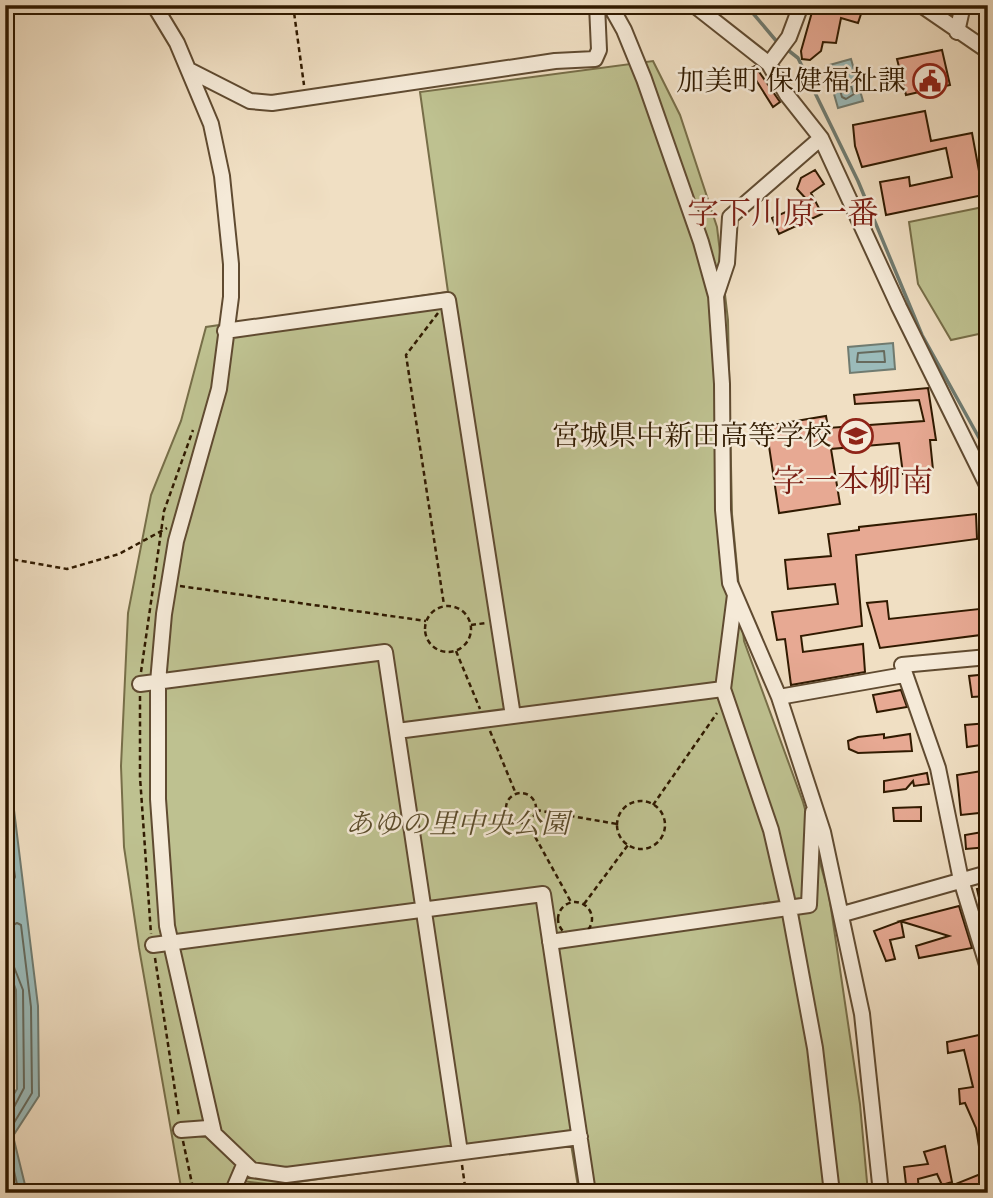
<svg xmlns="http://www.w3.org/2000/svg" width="993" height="1198" font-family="Alegreya,'Noto Serif JP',serif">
	<rect width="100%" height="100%" fill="#f0dfc3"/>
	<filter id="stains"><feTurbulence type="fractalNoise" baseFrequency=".00286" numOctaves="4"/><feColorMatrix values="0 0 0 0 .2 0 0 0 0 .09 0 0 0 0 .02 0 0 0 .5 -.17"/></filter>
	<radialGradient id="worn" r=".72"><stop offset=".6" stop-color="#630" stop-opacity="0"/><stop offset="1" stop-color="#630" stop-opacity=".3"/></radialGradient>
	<path fill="#bec190" stroke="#776e48" stroke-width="2" d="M653 61 680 115 717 227 728 320 732 514 744 641 803 802 829 895 860 1104 868 1193H579L571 1144 276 1185 242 1181 182 1193 139 948 124 847 121 766 128 613 151 495 181 421 206 327 448 292 420 92Z
		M988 206V332L951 340 918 284 909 222Z"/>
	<path fill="#9bbbba" stroke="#707b70" stroke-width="2" d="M851 59 863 101 838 108 826 66Z
		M893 343 895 369 850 373 848 347Z
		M5 779 14 810 38 1006 39 1096 13 1136 27 1193H5V1108L17 1089 16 990 5 961 12 894 5 881Z"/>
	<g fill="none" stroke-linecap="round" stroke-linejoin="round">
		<path stroke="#666a5d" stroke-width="2" d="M844 68 854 94 846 99 842 97 835 73Z
			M884 351 885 362H857L858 353Z
			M5 805 15 877 13 881 5 880
			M5 929 17 923 21 925 31 1007 32 1093 6 1136 19 1193
			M5 963 14 967 23 990 24 1088 14 1107 5 1110"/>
		<path stroke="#707b70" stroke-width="3.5" d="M746 5 778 43
			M784 47 798 58 858 181 922 335 988 454"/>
	</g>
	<path fill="#e7a993" stroke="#301a00" stroke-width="2" d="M814 5H864L858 23 841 18 836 43 823 42 821 51 810 60 802 59 801 51Z
		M942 50 950 85 906 95 897 59Z
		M755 66 780 102 773 107 749 69Z
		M925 111 931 141 972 133 979 171 988 169V194L886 215 880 182 909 177 910 186 952 177 946 148 862 167 855 146 853 125Z
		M815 170 824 184 811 193 822 214 779 234 772 218 809 202 797 189 801 178Z
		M928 388 936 440H930L933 470 903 474 899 443 831 449 840 504 779 513 766 426 826 416 828 428 924 421 919 400 855 404 854 395Z
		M976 514 977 539 856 555 862 626 801 636 803 652 863 644 865 672 791 685 785 639 777 640 772 612 838 604 835 584 788 589 785 560 831 556 828 534 859 530V527Z
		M887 601 889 619 988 608V634L880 648 867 603Z
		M988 674V696L972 697 969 676Z
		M901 690 907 707 877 712 873 695Z
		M988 723V744L967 747 965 725Z
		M884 734V738L910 734 912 751 858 753 849 749 848 741 858 737Z
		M988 770V812L961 815 957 775Z
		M927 773 929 784 914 786 913 781 906 789 884 792V781Z
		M921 807V821H894L893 808Z
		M988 831V847L966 849 965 835Z
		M988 887V923L985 924 977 889Z
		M959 906 972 948 919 958 916 946 949 936 900 921Z
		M901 921 904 937 890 940 895 959 886 961 874 931Z
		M988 1033V1164L982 1165 976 1128 965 1103 960 1104 959 1089 973 1087 964 1050 948 1053 947 1042Z
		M945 1146 952 1182 942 1185 937 1174 918 1179 919 1193H907L904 1167 928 1164 924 1152Z
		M988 1171V1188L955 1193 953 1185Z"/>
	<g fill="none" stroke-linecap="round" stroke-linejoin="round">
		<g stroke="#604b31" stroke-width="18">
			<path id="minor" d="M154 5 177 43 211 124 222 176 231 264V297L219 389 176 541 164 614 158 682V799L167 926 214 1133
				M610 5 624 30 644 79 701 242 716 296 722 384 723 510 730 583 779 697 823 832 862 1014 881 1193
				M694 5 769 64 787 95 821 138 899 307 988 487
				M921 5 988 51
				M957 32 963 5
				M769 64 789 37 801 5
				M191 71 250 101 272 103 555 61 595 59 599 50 597 5
				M716 296 727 263 730 217 821 138
				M225 331 448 300 513 716
				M735 595 723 689 771 830 789 908 815 1048 832 1193
				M988 657 902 665 938 768 961 880 988 968
				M140 684 385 652 460 1152
				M779 697 904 675
				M397 731 723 689
				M843 914 988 873
				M550 942 809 905 813 812
				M153 945 543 894 588 1193
				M181 1130 208 1128 252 1170 286 1175 580 1137
				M232 1193 244 1165"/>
		</g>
		<path stroke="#301a00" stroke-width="2.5" stroke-dasharray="5 3.5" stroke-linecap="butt" d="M293 5 304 85
			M438 313 406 355 444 605
			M5 558 67 569 119 554 167 528
			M180 586 426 621
			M425 629a23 23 0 1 1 46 0a23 23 0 1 1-46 0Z
			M471 625 486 623
			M456 651 480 709
			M141 672 164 511 193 430
			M140 696V777L151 934
			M490 731 516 794
			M506 808a15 15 0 1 1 30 0a15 15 0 1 1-30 0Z
			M617 825a24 24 0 1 1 48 0a24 24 0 1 1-48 0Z
			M653 805 717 713
			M536 810 617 824
			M527 822 571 902
			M558 919a17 17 0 1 1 34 0a17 17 0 1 1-34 0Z
			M584 904 628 845
			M155 958 179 1117
			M183 1141 194 1193
			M462 1165 466 1193"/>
		<use href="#minor" stroke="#f5ead8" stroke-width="14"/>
	</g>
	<defs>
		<g id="civic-ring" transform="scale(1.75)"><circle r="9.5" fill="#f5ead8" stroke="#8f2418" stroke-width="1.5"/><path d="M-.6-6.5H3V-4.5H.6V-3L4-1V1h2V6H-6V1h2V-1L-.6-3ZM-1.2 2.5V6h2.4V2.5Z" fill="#8f2418"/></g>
		<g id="school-ring" transform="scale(1.75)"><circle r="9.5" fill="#f5ead8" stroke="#8f2418" stroke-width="1.5"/><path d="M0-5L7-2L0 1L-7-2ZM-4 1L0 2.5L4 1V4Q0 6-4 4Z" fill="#8f2418"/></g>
	</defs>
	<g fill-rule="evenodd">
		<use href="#civic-ring" x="930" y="81"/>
		<use href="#school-ring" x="856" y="436"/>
	</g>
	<g text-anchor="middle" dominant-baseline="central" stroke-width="5" stroke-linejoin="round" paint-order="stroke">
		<g font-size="28" fill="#301a00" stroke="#f5ead8" text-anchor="end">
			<text x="906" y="81">加美町 保健福祉課</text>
			<text x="832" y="436">宮城県中新田高等学校</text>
		</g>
		<g font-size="28" font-style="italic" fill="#5b4c2b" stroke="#f5ead8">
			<text x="457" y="824">あゆの里中央公園</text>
		</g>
		<g font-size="32" fill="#7a1f14" stroke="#f5ead8">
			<text x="783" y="213">字下川原一番</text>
			<text x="853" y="481">字一本柳南</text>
		</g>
	</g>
	<rect width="993" height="1198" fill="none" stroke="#f0dfc3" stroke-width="28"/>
	<rect x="7" y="7" width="979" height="1184" fill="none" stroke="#301a00" stroke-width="3.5"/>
	<rect x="14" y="14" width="965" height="1170" fill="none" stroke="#301a00" stroke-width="2"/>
	<rect width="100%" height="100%" filter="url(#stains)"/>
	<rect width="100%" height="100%" fill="url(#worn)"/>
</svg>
